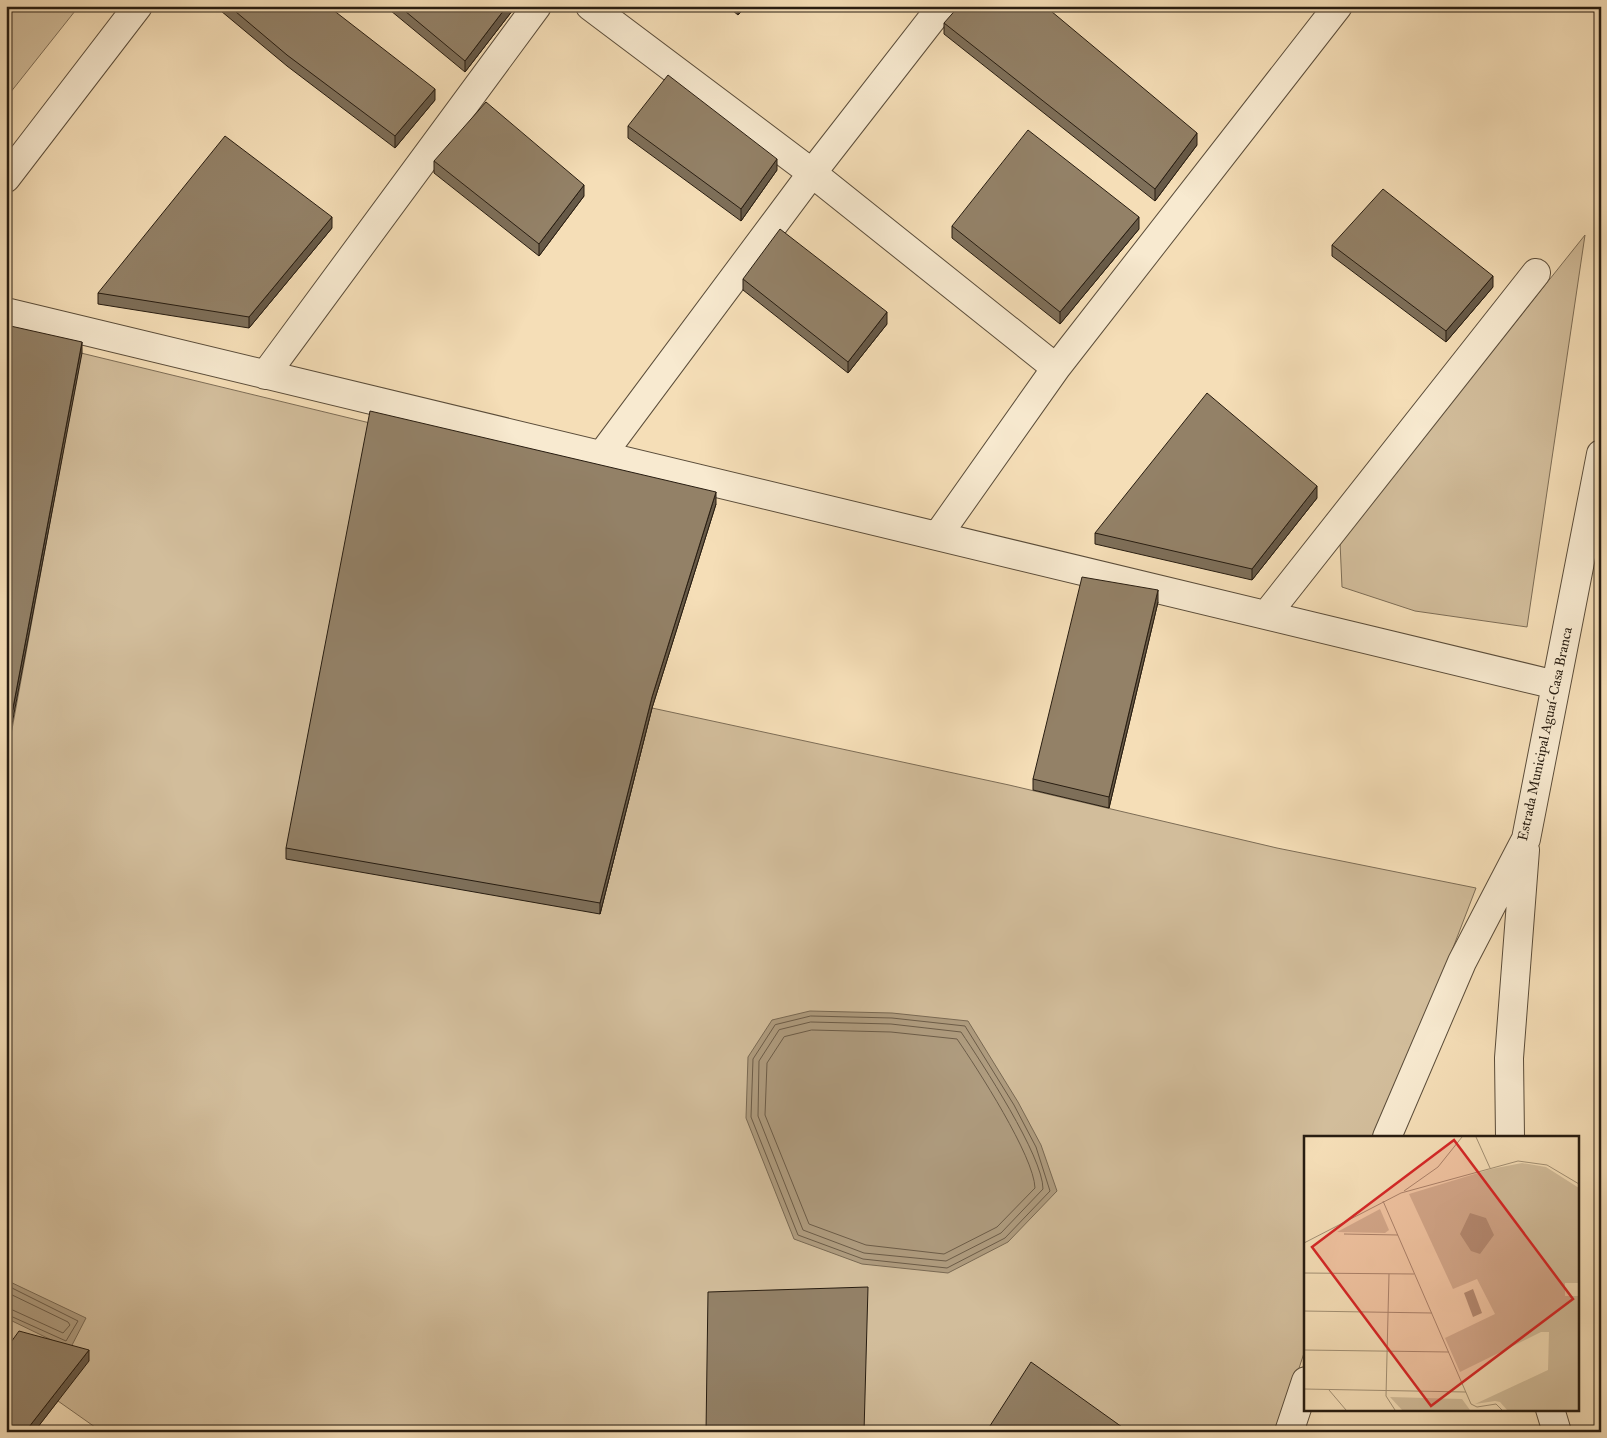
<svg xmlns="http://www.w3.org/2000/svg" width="1607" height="1438" font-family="'IM FELL Great Primer',serif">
	<rect width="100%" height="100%" fill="#f5deb7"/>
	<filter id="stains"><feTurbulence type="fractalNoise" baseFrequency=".004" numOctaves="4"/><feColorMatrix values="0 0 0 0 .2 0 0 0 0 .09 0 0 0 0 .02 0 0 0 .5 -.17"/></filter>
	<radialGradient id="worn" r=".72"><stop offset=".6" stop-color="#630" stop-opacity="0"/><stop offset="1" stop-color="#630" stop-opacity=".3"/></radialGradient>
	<path fill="#d2bd9b" stroke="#7d6d56" d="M6 6H79L6 98Z
		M1585 235 1527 627 1415 611 1342 587 1340 542Z
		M81 353 370 423 600 914 652 708 1009 785 1277 848 1476 888 1423 1026 1375 1137H1306V1347L1278 1432H102L58 1401 34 1432H6V762Z"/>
	<path fill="#af9c7f" stroke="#796953" d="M810 1011 892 1013 968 1021 1018 1102 1041 1145 1057 1191 1008 1242 948 1273 862 1264 794 1239 746 1118 748 1057 772 1020Z
		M6 1280 86 1318 70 1349 6 1318Z"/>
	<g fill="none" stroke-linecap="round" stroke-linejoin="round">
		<path stroke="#6c5c48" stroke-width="1" d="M811 1016 892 1018 965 1026 1014 1105 1036 1147 1050 1191 1005 1238 947 1268 863 1259 798 1235 751 1117 753 1059 775 1025Z
			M811 1022 891 1024 961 1032C982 1063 1043 1156 1043 1189L1001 1233 946 1261 864 1253 803 1230 758 1116 759 1061 779 1030Z
			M812 1030 891 1032 957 1039C977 1068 1034 1156 1035 1188L997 1227 944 1254 866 1245 809 1224 765 1115 767 1063 784 1037Z
			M6 1285 78 1321 66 1341 6 1314
			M6 1292 68 1322 70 1325 63 1333 6 1307"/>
		<g stroke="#5b4d3a" stroke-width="30">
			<path id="street" d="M590 6 812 173 1056 368
				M6 178 138 6
				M6 312 1556 685
				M265 375 537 6
				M601 456 812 173 942 6
				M938 535 1056 368 1338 6
				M1267 614 1536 273
				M1387 1137 1462 962 1526 839 1601 454
				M1510 1137 1509 1058 1525 850
				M1550 1409 1557 1432
				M1289 1432 1306 1381"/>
		</g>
		<use href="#street" stroke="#f8ead0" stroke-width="28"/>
	</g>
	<path fill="#7e6f59" stroke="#281d11" d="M215 6H328L435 100 395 148 287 66Z
		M385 6H516L465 72Z
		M727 6H746L738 15Z
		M944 23 1197 145 1155 201 944 34Z
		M628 126 777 170 741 221 628 138Z
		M434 161 584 196 539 256 434 173Z
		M952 226 1139 229 1060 324 952 238Z
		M332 228 249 328 98 304V293Z
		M1332 245 1493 287 1446 342 1332 256Z
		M743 279 887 324 848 373 743 290Z
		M1317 498 1252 580 1095 544V533Z
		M716 504 652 708 600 914 286 859V848Z
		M1158 602 1109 808 1033 790V779Z"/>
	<path fill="#675a48" stroke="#281d11" d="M507 6H516L465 72V61Z
		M738 6H746L738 15Z
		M435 89V100L395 148V136Z
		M1197 133V145L1155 201V189Z
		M777 159V170L741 221V209Z
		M584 185V196L539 256V244Z
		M332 217V228L249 328V317Z
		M1139 217V229L1060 324V312Z
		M1493 276V287L1446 342V331Z
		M887 312V324L848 373V362Z
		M82 342V353L6 756V745Z
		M1317 486V498L1252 580V569Z
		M716 492V504L652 708 600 914V903L652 697Z
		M1158 590V602L1109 808V797Z
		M89 1350V1361L34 1432H25Z"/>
	<path fill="#938167" stroke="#281d11" d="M229 6H328L435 89 395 136 287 55Z
		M399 6H507L465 61Z
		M959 6H1045L1197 133 1155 189 944 23Z
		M668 75 777 159 741 209 628 126Z
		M486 102 584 185 539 244 434 161Z
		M1028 130 1139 217 1060 312 952 226Z
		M225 136 332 217 249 317 98 293Z
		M1383 189 1493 276 1446 331 1332 245Z
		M780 229 887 312 848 362 743 279Z
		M6 325 82 342 6 745Z
		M1207 393 1317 486 1252 569 1095 533Z
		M370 411 716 492 652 697 600 903 286 848Z
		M1082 577 1158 590 1109 797 1033 779Z
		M868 1287 864 1432H706L708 1292Z
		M19 1331 89 1350 25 1432H6V1349Z
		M1031 1362 1122 1427 1120 1432H986Z"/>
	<g text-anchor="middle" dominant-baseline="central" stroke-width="4" stroke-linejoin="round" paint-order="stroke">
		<g font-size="14" fill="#281d11" stroke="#f8ead0">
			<text transform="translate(1545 734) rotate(-78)">Estrada Municipal Aguaí-Casa Branca</text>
		</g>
	</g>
	<g transform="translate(1304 1136)">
		<rect width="275" height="275" fill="#f5deb7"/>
		<path d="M218 27 242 31 275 52V147H261V160H275V274H203L196 266 191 265 171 268 244 234 245 196H237L156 236 141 202 191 178 173 143 149 153 105 58 187 33ZM76 73 85 94 81 97 33 96ZM86 261 158 263 166 274H98Z" fill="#d2bd9b"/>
		<path d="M166 77 182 82 190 99 176 118 167 115 156 98ZM169 153 178 177 169 181 160 157Z" fill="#af9c7f"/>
		<path fill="none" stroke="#a39175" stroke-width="1" d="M172 1 186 32M100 55 134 31 158 1M79 65 167 268 173 271 192 268 198 274M40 98 94 99M0 107 97 57 214 25 243 29 275 48M0 137 110 138M85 138 82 260 91 274M0 175 128 177M0 214 145 216M0 253 162 256M25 254 42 274"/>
		<path fill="#d62828" fill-opacity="0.15" stroke="#d62828" stroke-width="2.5" d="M150 4 269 163 127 270 8 111Z"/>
		<rect width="275" height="275" fill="none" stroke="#281d11" stroke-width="2.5"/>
	</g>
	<rect width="1607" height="1438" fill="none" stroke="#f5deb7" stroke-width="25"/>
	<rect x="8" y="8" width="1592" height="1423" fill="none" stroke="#281d11" stroke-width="2.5"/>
	<rect x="12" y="12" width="1582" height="1413" fill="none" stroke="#281d11"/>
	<rect width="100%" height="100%" filter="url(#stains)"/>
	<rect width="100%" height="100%" fill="url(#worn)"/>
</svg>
